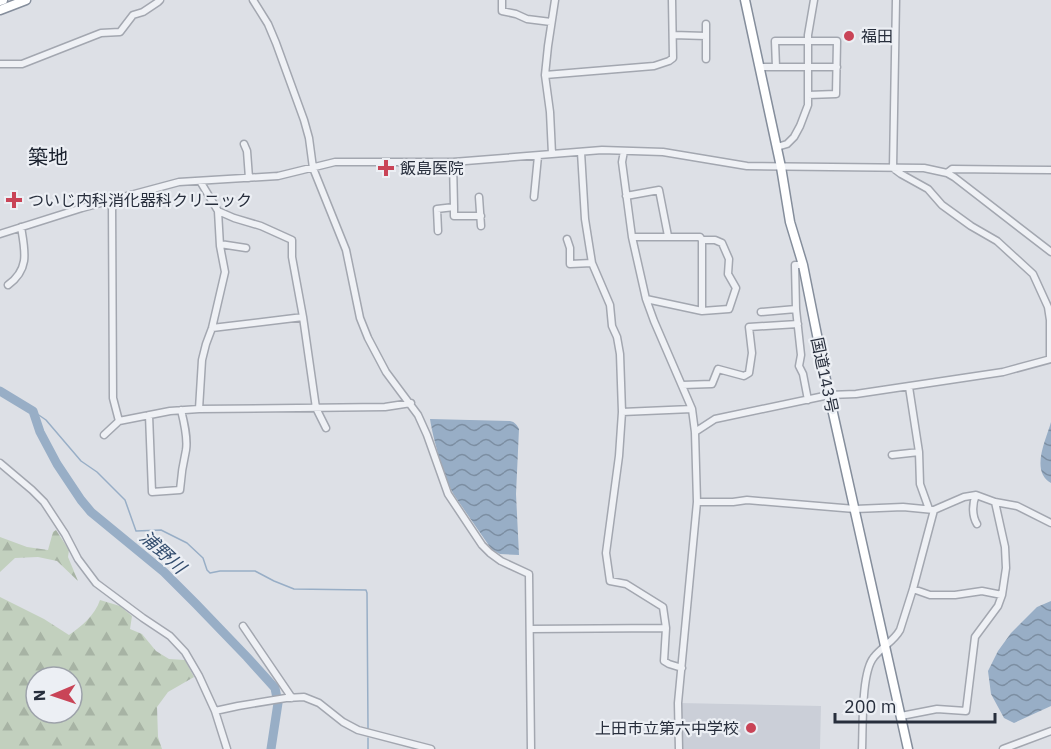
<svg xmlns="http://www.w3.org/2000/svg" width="1051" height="749" font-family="'IBM Plex Sans','Noto Sans JP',sans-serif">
	<defs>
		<pattern id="forest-firs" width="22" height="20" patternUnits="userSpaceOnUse" patternTransform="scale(1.5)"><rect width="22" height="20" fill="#c2d0be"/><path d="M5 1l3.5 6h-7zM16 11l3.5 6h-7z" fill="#a7b3a4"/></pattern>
		<pattern id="water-waves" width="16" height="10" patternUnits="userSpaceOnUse" patternTransform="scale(1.5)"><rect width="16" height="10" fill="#98aec6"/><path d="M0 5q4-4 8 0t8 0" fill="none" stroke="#7c8ea2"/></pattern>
	</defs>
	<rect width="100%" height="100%" fill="#dde0e6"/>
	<path fill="#cbcfd8" d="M680 703 821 706 820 749H682Z"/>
	<path fill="url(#forest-firs)" fill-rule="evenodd" d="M56 530 69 550 68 557 78 581 57 561 38 557 15 558 0 572V537L27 547 48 550 53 532Z
		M0 597 44 619 69 635C82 626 95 615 100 600L120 606 132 616 130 629 142 634 156 651 169 659 185 660 194 677 168 692 157 707 158 737 162 749H0ZM36 677H72V713H36Z"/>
	<path fill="url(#water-waves)" d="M430 419 510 421C515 422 517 425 519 429L516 494 519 555 500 554 492 550 454 495C444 478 433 439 430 419Z
		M1051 422V483C1030 471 1046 440 1051 422Z
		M1051 601V706L1014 723 1004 718 991 694 988 671 998 651 1011 633 1037 607Z"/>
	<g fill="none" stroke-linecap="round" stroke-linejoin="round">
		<path stroke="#98aec6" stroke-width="1.5" d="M33 411 46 420 81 461 97 472 125 500 136 531 161 530 187 543 203 558 207 570 210 573 220 571H255L274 581 294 589 366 590 367 593 368 728
			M368 738V749"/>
		<path stroke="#98aec6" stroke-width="9" d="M0 391 33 411 40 432 57 464 81 500 91 512 164 572 196 604 247 657 275 688 278 703 271 749"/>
		<g stroke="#a3a7b0" stroke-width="9">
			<path id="minor" d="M253 0 268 24 276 43 304 120 309 138 313 168 346 250 360 318 368 338 386 372 418 415 427 435 448 494 482 545 490 553 501 561 529 574 531 749
				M502 0V11L516 14 527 19 551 22
				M896 0 893 168 901 174 928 189 942 205 971 226 997 241 1033 274 1048 307 1050 320V359
				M673 35 706 36
				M706 59V24
				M0 64H22L101 33 120 32 133 15 143 12 158 2 160 0
				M759 67H837
				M776 67 775 41H837L836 94 808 95
				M545 75 654 66 669 61 673 58 672 0
				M244 144 247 151 249 178
				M777 147 787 144 794 137 800 126 808 105V35L814 0
				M624 151 622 162 632 237 646 299 654 321 692 409 695 432 697 502 678 703 679 749
				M581 152 585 219 592 263 610 305 612 326 617 337 620 354 622 412 619 456 606 553 610 581 626 584 663 607 666 628 664 661 669 664 682 668
				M552 154 550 112 545 75 548 46 555 0
				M947 173 952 169 1051 170
				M626 196 659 190 668 236
				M479 197 481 226
				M534 197 538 156
				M112 201 113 398 119 421
				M454 207V216H481
				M218 211 234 218 261 226 292 240V257L303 317 316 408 326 428
				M438 231 437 209 454 207 453 162
				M0 234 82 208 179 182 278 176 335 162H453L602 150 663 152 747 166 924 168 947 173 954 177 1051 252
				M632 237H700L702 240V311
				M567 239 570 248V264L592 263
				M220 244 246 248
				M803 265H795L796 309 801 355 799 366 803 374 808 400
				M8 285C30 269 25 251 21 227
				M646 299 702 311 729 309 736 288 728 274 729 259 722 243 715 240H702
				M761 312 796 309
				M212 328 303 317
				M682 385 712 384 718 369 744 376 749 373 752 353 749 327 798 324
				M909 387 919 452 920 484 929 509
				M199 409 202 360 206 344 212 328 225 272 220 246 218 211 200 181
				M622 412 692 409
				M149 415 152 492 180 490C181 476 183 463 186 450 188 438 184 422 181 410
				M695 432 715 419 829 395 856 394 1003 372 1051 359
				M104 435 119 421 170 411 199 409 385 407 411 403
				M892 455 919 452
				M0 463 32 490 44 502 65 534 78 559 96 583 143 618 170 636 185 652 199 676 215 711 227 749
				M976 495C972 504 972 516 977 524
				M697 502H733L747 500 855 509 903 507 934 510 964 497 976 495 995 502 1017 506 1051 523
				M913 589 930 595H955L982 591 1002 595
				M243 626 292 698
				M530 629 666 628
				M215 711 238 706 286 698 304 697 319 703 343 722 358 730 431 749
				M901 716 937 709 966 711 975 637 998 606 1002 595 1006 568 1005 547 995 502
				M862 749C863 728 861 672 874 657 882 647 894 641 900 630L913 589 934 510
				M1003 749 1051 731"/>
		</g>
		<g stroke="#858e9c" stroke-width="11">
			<path id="highway" d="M745 0 781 167 790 222 803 265 829 395 908 749
				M0 1 3 0
				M0 10 26 0"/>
		</g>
		<use href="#minor" stroke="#eff1f5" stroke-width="6"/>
		<use href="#highway" stroke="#fff" stroke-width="8"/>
	</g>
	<g fill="#c94457" stroke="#eceff4" stroke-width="2">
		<circle cx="849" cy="36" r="6"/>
		<path d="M383 159h6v6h6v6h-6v6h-6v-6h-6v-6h6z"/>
		<path d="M11 191h6v6h6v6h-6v6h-6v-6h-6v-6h6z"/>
		<circle cx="751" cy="728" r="6"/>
	</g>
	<g text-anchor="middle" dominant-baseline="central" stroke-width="4.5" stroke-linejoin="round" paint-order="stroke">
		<g font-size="16" fill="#272e3c" stroke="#eceff4" text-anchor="start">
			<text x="861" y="36">福田</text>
			<text x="400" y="168">飯島医院</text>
			<text x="28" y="200">ついじ内科消化器科クリニック</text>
			<text x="739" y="728" text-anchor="end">上田市立第六中学校</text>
		</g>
		<g font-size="16" fill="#272e3c" stroke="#eceff4">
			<text transform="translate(825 375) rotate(78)">国道143号</text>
		</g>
		<g font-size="18" font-style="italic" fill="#334d6e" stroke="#eceff4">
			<text transform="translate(163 552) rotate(42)">浦野川</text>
		</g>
		<g font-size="20" fill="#19202d" stroke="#eceff4">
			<text x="48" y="156">築地</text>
		</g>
	</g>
	<g transform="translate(54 695) rotate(268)"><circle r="28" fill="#eceff4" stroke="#9da2aa" stroke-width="1.5"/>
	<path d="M0-4.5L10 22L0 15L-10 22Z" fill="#c94457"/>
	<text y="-9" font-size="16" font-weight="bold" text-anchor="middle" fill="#272e3c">N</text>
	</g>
	<path d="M835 713v9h160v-9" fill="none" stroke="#272e3c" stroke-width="3"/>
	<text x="844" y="713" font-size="18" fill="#272e3c" stroke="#eceff4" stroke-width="4.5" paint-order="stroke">200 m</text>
</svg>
